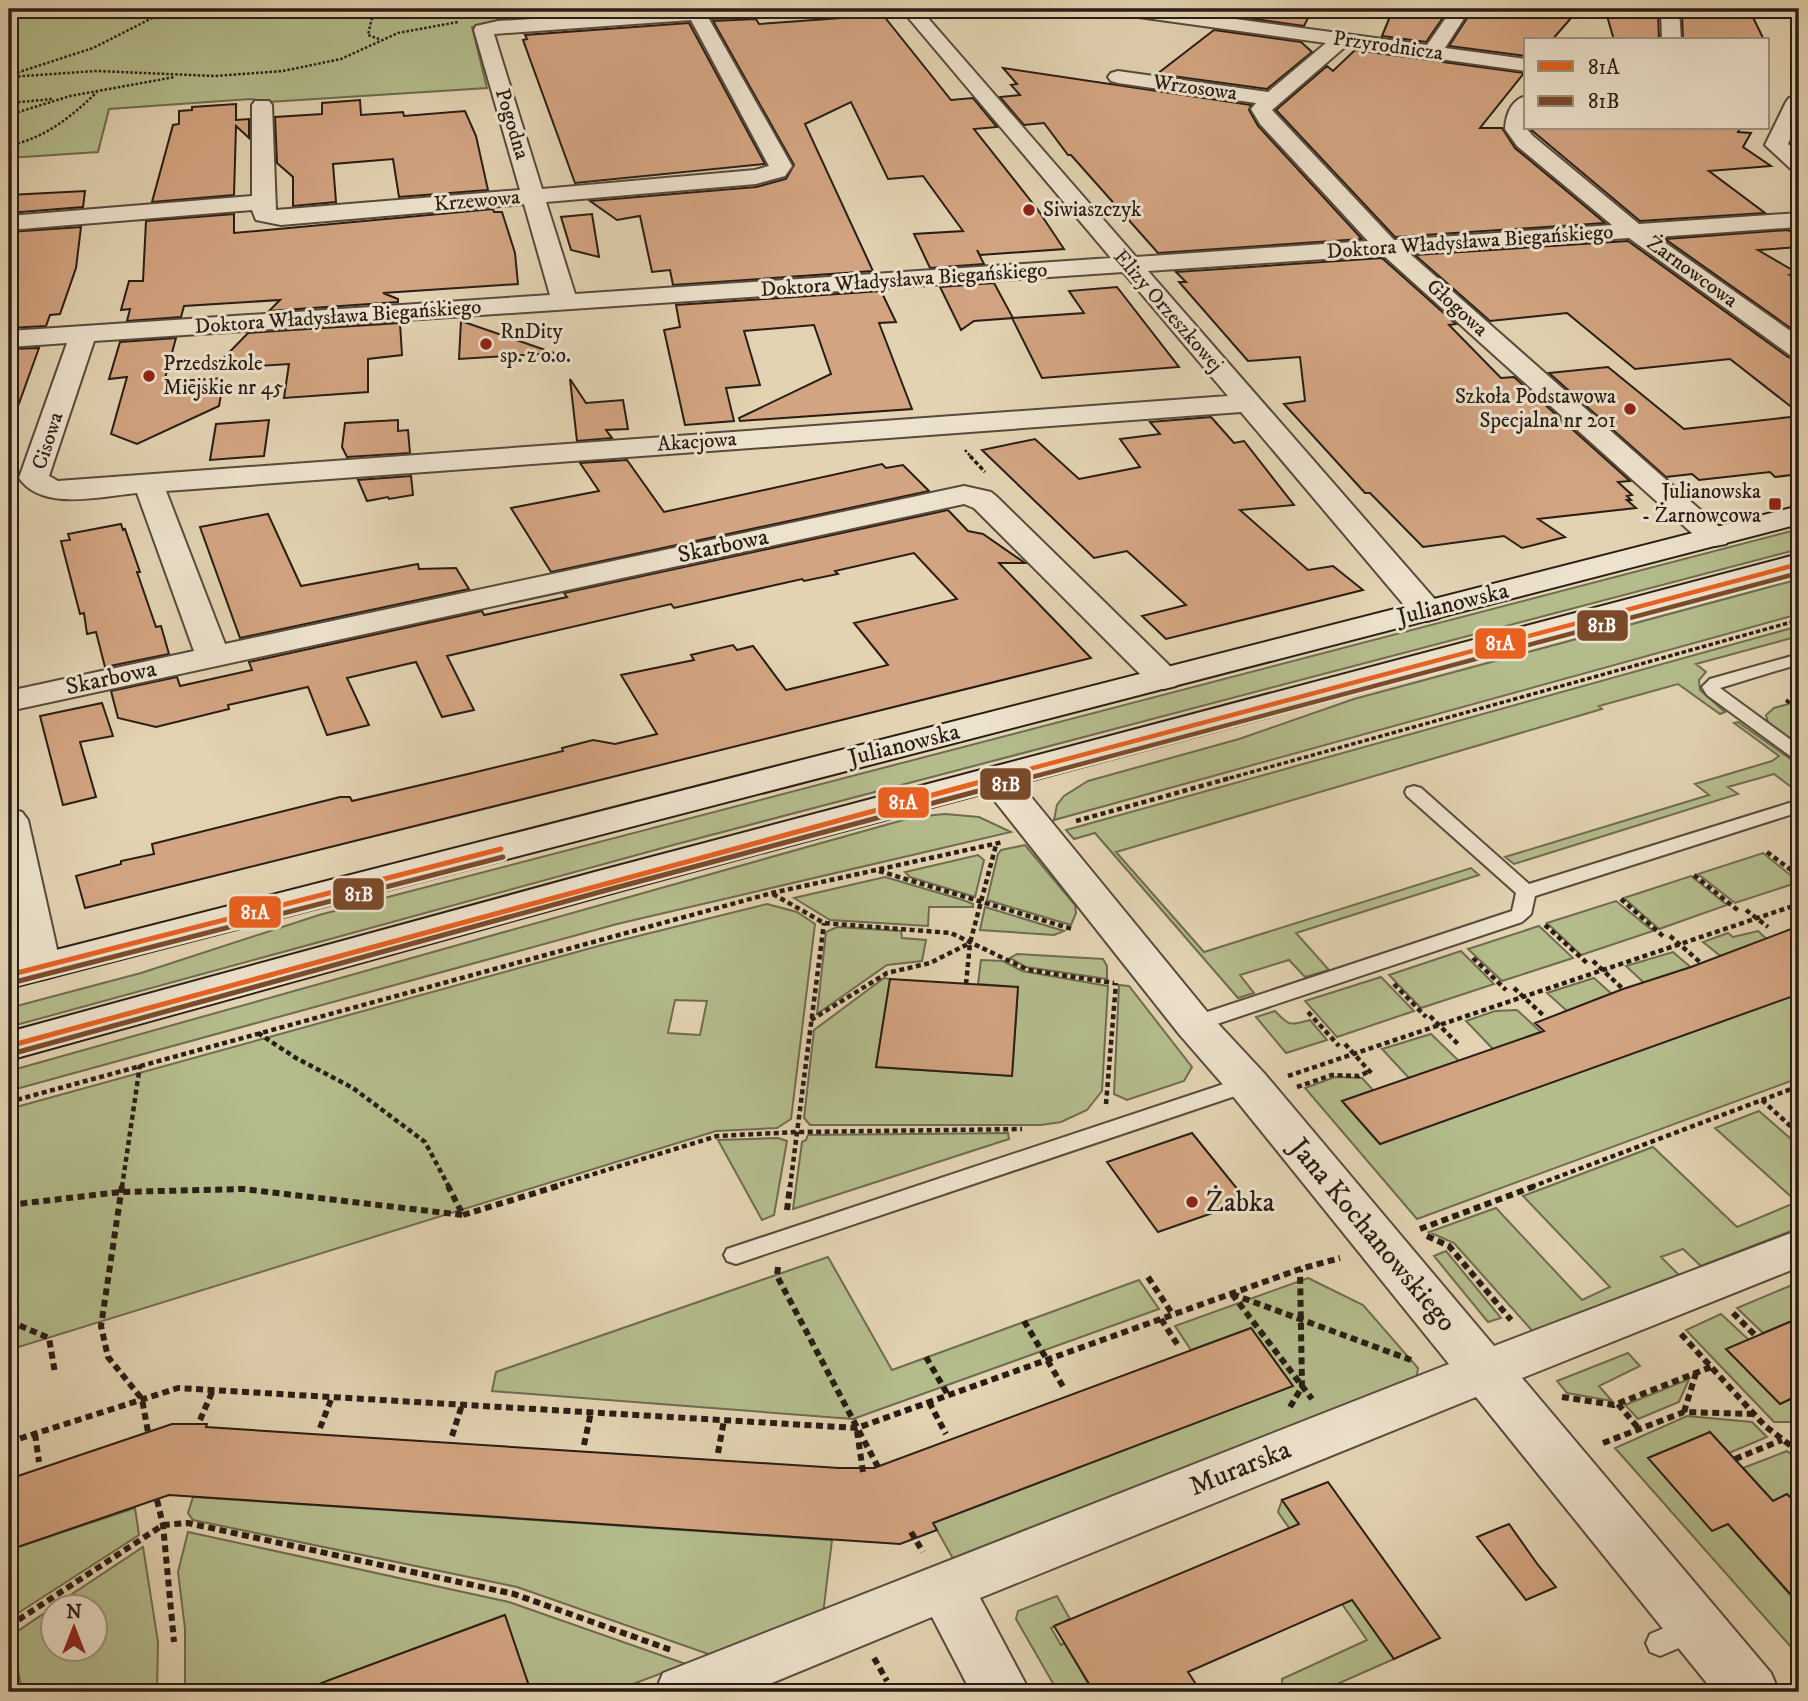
<svg xmlns="http://www.w3.org/2000/svg" width="1808" height="1701" font-family="'IM FELL DW Pica',serif">
	<rect width="100%" height="100%" fill="#e3d3b2"/>
	<filter id="stains"><feTurbulence type="fractalNoise" baseFrequency=".00286" numOctaves="4"/><feColorMatrix values="0 0 0 0 .2 0 0 0 0 .09 0 0 0 0 .02 0 0 0 .5 -.17"/></filter>
	<radialGradient id="worn" r=".72"><stop offset=".6" stop-color="#630" stop-opacity="0"/><stop offset="1" stop-color="#630" stop-opacity=".3"/></radialGradient>
	<path fill="#b4bc8c" stroke="#6e6c50" stroke-width="2" fill-rule="evenodd" d="M9 9H739L472 27 487 88 268 102 251 99 109 109 98 152 9 158Z
		M1799 529V549L677 844 9 1027V1008L141 973 319 915Z
		M1799 579V614L1054 820 1057 805 1064 796 1088 781 1239 739 1354 699Z
		M1799 626V636L1696 664 1706 672 1699 680 1700 690 1725 712 1720 714 1678 684 1599 706 1602 709 1116 852 1204 952 1471 868 1479 875 1296 933 1329 970 1305 977 1289 960 1240 975 1254 993 1238 998 1095 833 1074 839 1066 830Z
		M1799 701V730L1792 732 1799 737V748L1769 727 1766 715 1774 708Z
		M1738 722 1799 765V793L1774 774 1728 787 1738 794 1514 864 1505 857 1709 795 1695 784 1772 761 1779 756 1734 723Z
		M945 814 979 817 1011 832 617 924 9 1091V1071L914 817Z
		M1025 845 1075 905 1076 913 1071 925 987 900 998 854 1001 850Z
		M1763 853 1799 882 1735 903 1698 874Z
		M978 855 984 860 975 897 910 877 905 872Z
		M1691 876 1727 905 1659 929 1624 898Z
		M885 877 963 900 973 904V907H929L928 926 830 920 794 898Z
		M1616 901 1653 931 1581 955 1547 923Z
		M767 904 797 912 815 924 791 1119 777 1128 716 1131 9 1350V1109L602 945ZM675 1000 707 1001 700 1035 668 1033Z
		M985 907 1064 931 1054 935 980 930Z
		M1539 926 1573 958 1502 981 1468 949Z
		M837 927 901 931 902 938 926 940 922 961 887 965 817 1014 826 932Z
		M1758 931 1770 942 1733 966 1703 942 1728 933 1733 937Z
		M1461 951 1494 984 1421 1008 1389 975Z
		M1673 952 1702 977 1655 993 1626 966Z
		M1017 954 1103 959 1107 966V979L1026 967 1010 958Z
		M981 960 1003 961 1022 971 1108 986 1102 1091 1087 1110 1061 1122 1041 1125H810L804 1118 814 1030 884 978 890 979 876 1067 1012 1076 1018 987 978 984Z
		M1381 977 1414 1011 1337 1037 1305 1001Z
		M1594 978 1623 1004 1577 1020 1547 993Z
		M1799 982V1078L1417 1219 1305 1088 1335 1077 1362 1078 1373 1090 1342 1101 1380 1144Z
		M1119 985 1129 986 1192 1067 1184 1081 1127 1100 1114 1094Z
		M1517 1010 1541 1032 1493 1049 1466 1021 1495 1011Z
		M1275 1011C1289 1026 1290 1026 1310 1020L1327 1040 1286 1053 1256 1017Z
		M1431 1034 1459 1061 1409 1078 1382 1049Z
		M1759 1111 1799 1146V1228L1701 1266 1683 1249 1661 1257 1680 1276 1536 1335 1454 1243 1429 1232 1496 1208 1582 1300 1610 1287 1523 1196 1653 1147 1737 1227 1797 1202 1715 1128Z
		M1008 1133 1009 1139 793 1209 802 1142 806 1140 808 1135Z
		M778 1138 787 1141 774 1215 762 1220 718 1140Z
		M1446 1251 1501 1318 1488 1322 1434 1256Z
		M828 1257 892 1370 1139 1280 1159 1309 853 1419 492 1391 496 1372Z
		M1308 1278 1363 1305 1418 1368 1416 1381 956 1564 933 1523 1292 1385 1251 1328 1191 1350 1175 1326Z
		M1799 1282V1318L1763 1333 1737 1308Z
		M1721 1314 1749 1340 1780 1404 1799 1395V1428L1793 1422H1774L1686 1330Z
		M1628 1353 1640 1366 1599 1386 1612 1401 1567 1393 1557 1381Z
		M1689 1379 1679 1402 1638 1419 1625 1405Z
		M1687 1416 1752 1422 1767 1437 1729 1453 1710 1433 1728 1524 1793 1598 1799 1596V1656L1615 1448Z
		M1787 1451 1799 1460V1506L1787 1494 1773 1501 1743 1468Z
		M193 1497 832 1540 823 1614 711 1655 517 1587 193 1520 188 1513Z
		M1282 1500 1394 1659 1319 1692H1282V1679L1367 1640 1278 1512Z
		M135 1508 139 1535 9 1619V1550Z
		M188 1532 509 1602 686 1664 612 1692H531L504 1615 327 1681 329 1692H185V1629L178 1572Z
		M143 1547 158 1642 157 1692H22L12 1635 52 1608V1648H94V1606H54Z
		M1057 1596 1070 1619 1051 1628 1061 1645 1065 1643 1090 1687 1080 1692H1058L1016 1619 1018 1611Z"/>
	<path fill="#d3a481" stroke="#281d15" stroke-width="2" d="M1242 9H1273L1310 14 1304 26 1233 16Z
		M1393 9H1449L1426 42 1382 36Z
		M1473 9H1509L1572 17 1552 40H1526V56L1449 46Z
		M1605 9H1644L1645 12H1658L1659 40H1614Z
		M1709 9H1749L1764 40H1683L1682 14 1712 15Z
		M883 15 951 100 973 98 997 127 974 129 1038 210 1064 249 980 255 977 250 984 264 930 268 914 234 963 231 923 176 888 179 851 102 805 124 873 271 673 285 670 270 652 272 640 216 617 220 590 201 756 187 786 179 794 165 713 21 756 19 759 24Z
		M689 23 765 164 575 183 523 40 527 39 525 35Z
		M1214 30 1301 42 1312 52 1267 89 1157 74Z
		M1355 50 1524 73 1480 128H1502L1515 148 1605 223 1395 237 1276 110 1327 66 1333 71Z
		M1003 68 1251 105 1249 110 1258 126 1362 239 1158 253 1071 155H1068L1044 123 1024 125 1000 97 1020 95 1011 85 1017 84Z
		M360 100 361 115 403 112 404 116 465 111 476 136 488 190 399 197 393 159 333 164 336 202 293 206V177L277 163 275 117 322 114V103Z
		M236 104V120L249 119V138L236 126 234 195 152 202 173 125 179 124V111L192 110V107Z
		M1529 128H1740L1738 132 1751 133 1743 147 1771 166 1709 171 1765 213 1640 221Z
		M85 191 83 207 9 213V195Z
		M493 209 494 212H502L515 253 518 284 383 293 398 299V302L269 311 280 300 184 306 181 317 127 321 130 309 121 310 129 281H143L146 221 234 214V233Z
		M592 214 599 257 571 250 561 217Z
		M81 227 76 268 60 314 50 315 46 326 9 328V232Z
		M1788 230 1799 238V247L1758 250 1799 274 1790 275 1799 280V334L1665 239Z
		M1628 241 1788 357 1799 359V413L1730 359 1635 369 1567 313 1490 321 1415 255Z
		M1382 258 1456 324 1449 325 1501 378 1514 377 1630 481 1618 482 1632 495 1627 496 1631 500H1627L1636 508 1538 519 1565 537 1522 548 1504 536 1423 547 1370 493H1365L1284 404 1305 401 1300 357 1248 361 1179 282H1186L1176 272Z
		M994 283 1013 318 974 321 961 330 940 287Z
		M1117 287 1179 367 1042 378 1012 318 1084 313 1069 291Z
		M881 291 896 322 879 323 912 409 740 421 739 418 831 374 814 325 744 331 760 385 726 388 734 421 685 425 664 330 680 327 676 305Z
		M461 321 554 353 459 359Z
		M400 323 402 355 368 359V392L284 398 289 364 213 369 248 333Z
		M176 338 164 382 224 378 219 406 137 444 111 434 127 377 109 379 120 342Z
		M39 348 13 420H9V349Z
		M1608 367 1684 429 1799 416V474L1775 477 1770 472 1699 480 1692 474 1666 477 1549 373Z
		M570 379 586 403 623 400 628 429 606 430 612 438 577 441Z
		M1211 417 1234 443 1244 441 1294 505 1240 510 1308 570 1333 566 1363 590 1166 639 1142 616 1186 605 1127 551 1094 558 982 450 1035 439 1079 479 1140 467 1120 439 1160 434 1150 422Z
		M269 420 264 456 210 460 216 424Z
		M398 420V431L408 430 410 453 347 457 342 447 345 423Z
		M627 460 664 512 882 464 886 468 903 465 929 491 551 572 511 508 599 491 580 463Z
		M411 476 413 495 389 499 388 497 367 501 358 480Z
		M948 510 968 531 983 534 1025 563H999L1091 658 85 908 76 876 121 864V861L154 854 152 844 340 797H350L352 801 468 774 563 751 562 748 593 740 615 744 657 734 621 675 694 660 691 655 733 645 737 650 753 646 786 690 888 665 854 623 957 599 914 553 835 571 838 574 804 581 802 579 674 608 671 604 447 656 474 710 442 717 416 662 347 678 369 725 327 735 308 687 228 705 229 709 156 727 118 718 111 691 177 677 180 686 252 670 249 662 482 611 484 615 567 597 564 593Z
		M268 514 301 586 418 564 419 569 456 568 469 589 240 638 200 527Z
		M121 524 123 530 125 529 140 572H137L156 627 161 626 169 654 105 667 96 632 87 634 84 613 80 614 61 541 70 540 68 534Z
		M102 703 113 736 80 742 96 797 63 805 40 716Z
		M1799 926V994L1380 1144 1342 1101 1544 1031 1535 1023 1623 989 1691 967Z
		M890 979 1018 987 1012 1076 876 1067Z
		M1192 1133 1247 1201 1158 1232 1107 1162Z
		M1799 1318V1395L1780 1404 1726 1349Z
		M1251 1328 1293 1386 933 1523 937 1530 900 1544 169 1495 9 1550V1479L172 1424H207L206 1427 327 1435 839 1468H874Z
		M1710 1432 1773 1501 1787 1494 1799 1506V1604L1728 1524 1712 1531 1648 1458Z
		M1328 1482 1440 1638 1394 1659 1352 1600 1188 1672 1201 1692H1094L1054 1626 1299 1524 1282 1500Z
		M1509 1524 1538 1565 1556 1587 1526 1600 1477 1537Z
		M505 1615 531 1692H306L305 1689Z"/>
	<g fill="none" stroke-linecap="round" stroke-linejoin="round">
		<g stroke="#574a3c" stroke-width="4">
			<path id="service" d="M1799 654V664L1720 688 1799 746V759L1793 758 1707 695 1702 687 1710 679Z
				M1414 786 1421 788 1529 884 1799 800V812L1535 896 1531 914 1522 922 1202 1029H1186L1183 1024 1186 1019 1512 911 1516 893 1407 796 1405 792 1407 788Z
				M1248 1076 1256 1079 1259 1084 1256 1089 736 1264 727 1261 724 1255 727 1249Z
				M1695 1615 1705 1619 1709 1628 1705 1637 1660 1656 1650 1652 1646 1643 1650 1634Z"/>
		</g>
		<g stroke="#574a3c" stroke-width="4">
			<path id="minor" d="M691 9H781L772 15 709 19 792 166 785 176 756 184 546 202 575 294 1111 258 901 9H920L1136 257 1368 241 1260 124 1251 109 1256 103 1118 83 1111 81 1108 77 1111 73 1118 71 1268 92 1326 43 1124 15 1115 9H1162L1427 45 1452 9H1470L1445 48 1526 59V71L1346 46 1272 110 1394 240 1612 225 1517 146 1505 129C1506 115 1511 100 1526 96V128L1533 136 1639 224 1799 213V227L1657 237 1799 337V357L1790 355 1629 238 1409 253 1731 537 1726 544 1715 546 1704 544 1383 255 1148 271 1439 604 1443 611 1439 618 1427 621 1415 618 1241 412 166 491 225 644 964 486 991 492 996 496 1176 672 1181 679 1176 686 1164 689 1152 686 974 508 964 504 9 711V691L194 651 137 493C101 496 43 512 19 478L67 343 9 347V331L550 295 524 204 281 225 256 220 252 210 9 230V216L252 196V105L255 101H269L272 105 276 210 520 190 474 30 476 26 498 21ZM691 20 769 166 755 170 542 189 494 34ZM1123 272 1228 396 58 481 49 476 94 341Z
				M1661 9H1679L1681 40H1662Z
				M1796 96 1799 97V118L1788 144 1799 153V171L1791 169 1765 145 1786 102 1789 98Z
				M996 767 1009 770 1209 1014 1264 1073 1494 1346 1799 1230V1267L1522 1378 1771 1673 1779 1692H1714L1476 1397 980 1598 1030 1692H971L932 1617 750 1692H655L663 1673 1449 1364 1232 1095 1179 1034 983 786 978 778 983 770Z
				M9 809 22 812 28 820 61 967 55 976 40 980 25 976C2 941 7 851 9 809Z"/>
		</g>
		<g stroke="#281d15" stroke-width="4">
			<path id="secondary" d="M1799 506V524L9 988V962Z
				M1799 554V574L619 891 9 1060V1032L591 873Z"/>
		</g>
		<path stroke="#281d15" stroke-width="2.5" stroke-dasharray="2.5 2" stroke-linecap="butt" d="M374 9 368 35 379 39
			M162 14 252 9
			M13 74 93 48 170 9
			M9 77 96 71 215 76 283 71 341 59 398 33 458 22
			M9 103 53 99
			M9 115 70 96 175 77
			M9 146C46 137 70 118 97 92
			M965 450 972 458"/>
		<path stroke="#281d15" stroke-width="3.5" stroke-dasharray="4.5 2.5" stroke-linecap="butt" d="M970 456 985 472
			M1786 700 1799 710
			M1223 780 1799 620"/>
		<path stroke="#281d15" stroke-width="4.5" stroke-dasharray="5 3.5" stroke-linecap="butt" d="M1076 821 1230 778
			M1767 852 1799 876
			M879 871 1072 929
			M1694 875 1740 912
			M773 894 824 923 951 933 1028 970 1114 983
			M1621 899 1664 937
			M1746 910 1768 927
			M1545 925 1587 963
			M1670 936 1701 963
			M1473 958 1506 990
			M1593 961 1623 989
			M966 984 970 943 996 845
			M1394 984 1426 1017
			M1514 988 1544 1016
			M1308 1012 1339 1046
			M1430 1016 1459 1045
			M811 1020 887 973 930 963 970 943
			M258 1033 296 1058 353 1088 425 1142 449 1187
			M1345 1044 1373 1075
			M1288 1076 1799 904
			M1297 1087 1332 1075 1359 1076 1370 1071
			M1762 1100 1799 1134
			M9 1102 772 893 1003 842
			M1106 1104 1116 983
			M122 1187 140 1065
			M552 1187 717 1136 797 1132 1022 1129
			M790 1187 824 923
			M1531 1187 1799 1086"/>
		<path stroke="#281d15" stroke-width="6" stroke-dasharray="7 4.5" stroke-linecap="butt" d="M122 1186 101 1326 108 1357 142 1399 148 1432
			M9 1205 120 1192 243 1189 463 1215 448 1186
			M787 1210 790 1186
			M463 1215 558 1186
			M1420 1229 1535 1186
			M1427 1236 1449 1246 1511 1320
			M778 1267 777 1276 878 1467
			M1148 1277 1173 1315
			M1232 1294 1411 1360
			M1232 1294 1312 1399
			M1733 1313 1757 1337
			M1161 1319 1179 1347
			M9 1321 49 1338 55 1373
			M1024 1321 1065 1390
			M1681 1334 1765 1426 1799 1452
			M926 1357 948 1395
			M1562 1397 1614 1405 1711 1367
			M929 1402 946 1434
			M1618 1404 1639 1429
			M1290 1407 1302 1387 1300 1269
			M1684 1412 1696 1373
			M200 1420 213 1390
			M320 1428 332 1397
			M857 1431 863 1472
			M35 1434 39 1462
			M452 1436 462 1405
			M9 1442 178 1388 857 1428 1300 1269 1340 1258
			M1603 1443 1684 1412 1753 1414
			M584 1445 591 1412
			M718 1453 724 1420
			M1735 1459 1782 1440
			M157 1500 163 1525 174 1642
			M911 1532 923 1552
			M9 1626 163 1525 188 1523 514 1594 671 1650
			M874 1658 887 1681"/>
		<use href="#service" fill="#ede2cd" fill-rule="evenodd"/>
		<use href="#minor" fill="#ede2cd" fill-rule="evenodd"/>
		<use href="#secondary" fill="#ede2cd" fill-rule="evenodd"/>
		<g stroke="#ede2cd" stroke-width="9">
			<path id="bus-1-far1" d="M988 780 1799 564"/>
		</g>
		<g stroke="#ede2cd" stroke-width="10">
			<path id="bus-1" d="M9 975 501 849
				M9 1046 995 778"/>
		</g>
		<g stroke="#ede2cd" stroke-width="9">
			<path id="bus-2-far1" d="M1021 780 1799 573"/>
		</g>
		<g stroke="#ede2cd" stroke-width="10">
			<path id="bus-2" d="M11 983 503 857
				M11 1054 607 890 1027 778"/>
		</g>
		<use href="#bus-1-far1" stroke="#e86121" stroke-width="4.5"/>
		<use href="#bus-1" stroke="#e86121" stroke-width="5"/>
		<use href="#bus-2-far1" stroke="#7a4b2a" stroke-width="4.5"/>
		<use href="#bus-2" stroke="#7a4b2a" stroke-width="5"/>
	</g>
	<g fill="#8f2418" stroke="#ede2cd" stroke-width="2.5">
		<circle cx="1029" cy="210" r="7"/>
		<circle cx="486" cy="344" r="7"/>
		<circle cx="149" cy="376" r="7"/>
		<circle cx="1630" cy="409" r="7"/>
		<rect x="1768" y="497" width="14" height="14" rx="3.5"/>
		<circle cx="1192" cy="1202" r="7"/>
	</g>
	<g text-anchor="middle" dominant-baseline="central" stroke-width="6" stroke-linejoin="round" paint-order="stroke">
		<g font-size="21" fill="#281d15" stroke="#ede2cd">
			<text transform="translate(1388 46) rotate(8)">Przyrodnicza</text>
			<text transform="translate(1195 88) rotate(8)">Wrzosowa</text>
			<text transform="translate(512 124) rotate(73)">Pogodna</text>
			<text transform="translate(477 201) rotate(-5)">Krzewowa</text>
			<text transform="translate(1470 242) rotate(-4)">Doktora Władysława Biegańskiego</text>
			<text transform="translate(1692 272) rotate(36)">Żarnowcowa</text>
			<text transform="translate(904 280) rotate(-4)">Doktora Władysława Biegańskiego</text>
			<text transform="translate(1457 308) rotate(42)">Głogowa</text>
			<text transform="translate(1168 311) rotate(49)">Elizy Orzeszkowej</text>
			<text transform="translate(338 317) rotate(-4)">Doktora Władysława Biegańskiego</text>
			<text transform="translate(48 441) rotate(-72)">Cisowa</text>
			<text transform="translate(697 442) rotate(-4)">Akacjowa</text>
		</g>
		<g font-size="21" fill="#281d15" stroke="#ede2cd" text-anchor="start">
			<text x="1043" y="210">Siwiaszczyk</text>
			<text x="500" y="332">RnDity<tspan x="500" dy="24">sp. z o.o.</tspan></text>
			<text x="163" y="364">Przedszkole<tspan x="163" dy="24">Miejskie nr 45</tspan></text>
			<text x="1616" y="397" text-anchor="end">Szkoła Podstawowa<tspan x="1616" dy="24">Specjalna nr 201</tspan></text>
			<text x="1761" y="492" text-anchor="end">Julianowska<tspan x="1761" dy="24">- Żarnowcowa</tspan></text>
		</g>
		<g font-size="24" fill="#281d15" stroke="#ede2cd">
			<text transform="translate(723 546) rotate(-12)">Skarbowa</text>
			<text transform="translate(1453 604) rotate(-14)">Julianowska</text>
			<text transform="translate(111 678) rotate(-12)">Skarbowa</text>
			<text transform="translate(904 745) rotate(-14)">Julianowska</text>
		</g>
		<g font-size="28" fill="#281d15" stroke="#ede2cd" text-anchor="start">
			<text x="1206" y="1202">Żabka</text>
		</g>
		<g font-size="28" fill="#281d15" stroke="#ede2cd">
			<text transform="translate(1373 1235) rotate(50)">Jana Kochanowskiego</text>
			<text transform="translate(1240 1468) rotate(-22)">Murarska</text>
		</g>
	</g>
	<g stroke="#ede2cd" stroke-width="2.5">
		<rect x="1576" y="609" width="53" height="33" rx="7" fill="#7a4b2a"/>
		<rect x="1474" y="627" width="53" height="33" rx="7" fill="#e86121"/>
		<rect x="979" y="767" width="53" height="34" rx="7" fill="#7a4b2a"/>
		<rect x="877" y="786" width="53" height="33" rx="7" fill="#e86121"/>
		<rect x="332" y="877" width="53" height="34" rx="7" fill="#7a4b2a"/>
		<rect x="228" y="895" width="54" height="34" rx="7" fill="#e86121"/>
	</g>
	<g font-size="19" text-anchor="middle" font-weight="bold" fill="#fff">
		<text x="1602" y="632">81B</text>
		<text x="1500" y="650">81A</text>
		<text x="1006" y="791">81B</text>
		<text x="903" y="809">81A</text>
		<text x="359" y="901">81B</text>
		<text x="255" y="919">81A</text>
	</g>
	<rect width="1808" height="1701" fill="none" stroke="#e3d3b2" stroke-width="35"/>
	<rect x="10" y="10" width="1787" height="1680" fill="none" stroke="#281d15" stroke-width="3.5"/>
	<rect x="18" y="18" width="1773" height="1666" fill="none" stroke="#281d15" stroke-width="2"/>
	<rect x="1524" y="38" width="245" height="91" fill="#ede2cd" stroke="#9e9383" stroke-width="2"/>
	<rect x="1538" y="61" width="35" height="10" fill="#e86121" stroke="#9e9383" stroke-width="2"/>
	<text x="1588" y="74" font-size="21" fill="#281d15">81A</text>
	<rect x="1538" y="96" width="35" height="10" fill="#7a4b2a" stroke="#9e9383" stroke-width="2"/>
	<text x="1588" y="108" font-size="21" fill="#281d15">81B</text>
	<g transform="translate(74 1628)"><circle r="33" fill="#ede2cd" stroke="#9e9383" stroke-width="2"/>
	<path d="M0-5L12 26L0 18L-12 26Z" fill="#8f2418"/>
	<text y="-10" font-size="19" font-weight="bold" text-anchor="middle" fill="#281d15">N</text>
	</g>
	<rect width="100%" height="100%" filter="url(#stains)"/>
	<rect width="100%" height="100%" fill="url(#worn)"/>
</svg>
